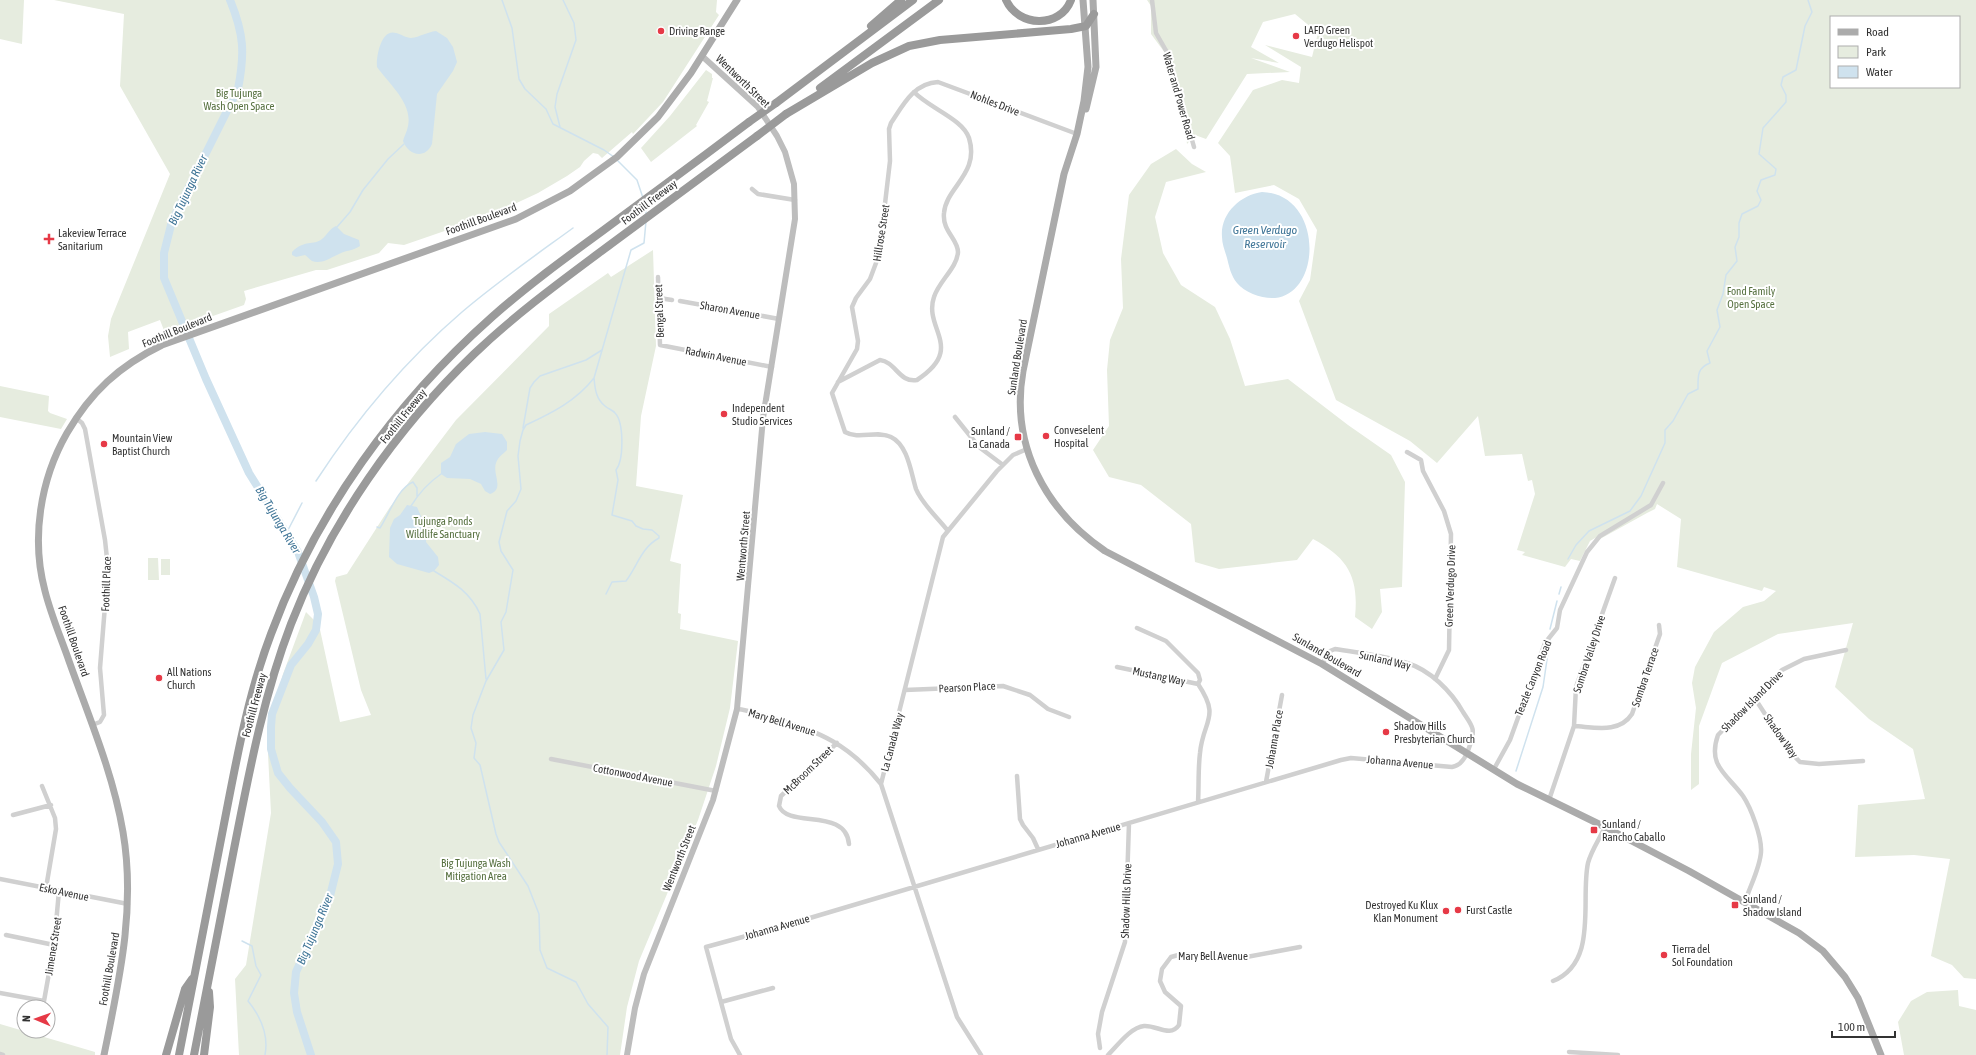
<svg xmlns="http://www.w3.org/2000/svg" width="1976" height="1055" font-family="'Asap Condensed',sans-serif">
	<rect width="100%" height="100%" fill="#fff"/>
	<path fill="#e6ecdf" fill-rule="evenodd" d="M0 0H24L22 44 0 39Z
		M54 0H717L716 12 719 15 663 102 633 134 632 132 602 158 598 154 593 153 584 161 580 167 567 176 538 193 491 215 404 245 388 243 379 253 327 270H316L244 291 246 299 244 305 165 333 160 320 128 332 129 349 110 357 108 336 111 319 170 174 120 86 124 14Z
		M1147 0H1976V979L1964 978 1952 965 1931 956 1950 859 1914 855 1855 857 1858 805 1925 799 1913 749 1869 719 1835 687 1853 623 1778 634 1722 663 1699 726V784L1691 790V754L1696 708 1692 683 1695 667 1714 632 1743 607 1764 601 1776 591 1764 587 1762 591 1677 567 1681 519 1657 504 1655 509 1647 513 1600 539 1602 534 1590 541 1580 561 1571 559 1565 567 1522 555 1525 552 1517 550 1535 494 1532 480 1528 481 1522 454 1485 456 1478 416 1437 463 1410 441 1336 400 1299 301 1310 280 1317 230 1299 199 1274 185 1235 193 1230 156 1218 143 1253 90 1282 80 1299 83 1301 67 1265 45 1312 57 1318 33 1295 14 1263 22 1251 47 1279 63 1251 58 1290 72 1247 74 1206 139 1195 135 1187 144 1184 122 1168 73 1165 53 1151 34V6ZM1831 17H1959V87H1831Z
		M706 70 712 74V78H713L707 101 709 102 696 125 697 126 651 162 641 148 670 116Z
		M1176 149 1192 164 1206 172 1166 182 1155 217 1163 253 1181 285 1215 307 1230 339 1245 386 1288 379 1348 425 1391 455 1405 482 1402 587 1380 589 1382 612 1372 629 1355 617C1359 577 1348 558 1313 539L1297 560 1219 569 1195 562 1191 524 1141 485 1109 477 1093 450 1109 426 1107 370 1110 340 1123 308 1121 259 1129 195 1151 164Z
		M653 250 656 346 641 416 636 486 683 495 670 561 681 564 678 613 681 614 680 629 738 641 730 708 716 766 698 820 639 961 627 1007 620 1055H239L235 979 246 965 271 813 267 734 283 674 306 612 319 625 340 722 371 715 361 690 335 581 336 577 347 574 390 507 456 420 549 326V314L608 273 611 277Z
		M0 386 49 396 48 411 50 413 67 419 61 429 0 417Z
		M148 558H158L159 580H148Z
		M161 559H170V575H161Z
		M1958 990 1959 1006 1976 1010V1055H1904L1898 1022 1911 1001 1927 992Z
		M0 1024 95 1052V1055H0Z"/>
	<path fill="#cfe2ee" d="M436 31 447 38 453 47 457 62 453 71 437 94 432 144C425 160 408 155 403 141 404 136 407 132 408 126 413 103 388 83 377 67 376 57 381 28 396 33 401 34 406 38 411 38 420 37 427 32 436 31Z
		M1262 192C1323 194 1323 293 1275 298 1263 299 1245 293 1237 283 1231 276 1229 266 1227 258 1225 251 1222 244 1222 237 1220 214 1240 195 1262 192Z
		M336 226 344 234 359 240 360 246C353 251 346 250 339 254 332 257 321 265 312 261 309 259 308 257 305 255L296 257 292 255V252C305 239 313 246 322 239 327 235 329 229 336 226Z
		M485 432 502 434 507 442V450C503 454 498 457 496 463 492 474 505 489 490 494L485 491 481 484 470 479 447 478 441 474V463L450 457 456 444 469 434Z
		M407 505 417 507 427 530 426 542 438 557 439 565 434 571 429 573 397 564 389 557 390 528 394 519 400 515Z"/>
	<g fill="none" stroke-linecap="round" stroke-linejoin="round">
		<path stroke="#cfe2ee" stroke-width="1.5" d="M502 0 512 28 519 79 525 89 546 109 553 124 604 150 614 157
			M560 127 555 107 557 94 576 40 574 23 563 0
			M617 160 637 180 643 198
			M645 204 646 214
			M337 227 350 212 363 190 388 159 404 144
			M594 378C595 389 596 399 605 406 608 409 613 410 615 413 624 422 624 460 616 470L618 480 612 515 632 521 636 526 643 529 652 530 659 536V538C641 548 638 565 626 581L612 582 606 594
			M523 428 530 388 534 382 540 376 586 360 602 350
			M316 481C357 418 405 361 462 312 497 282 536 255 573 228
			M411 506C419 493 428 483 441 474
			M377 527 380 528C389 514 398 488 413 482L417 488V496
			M287 532 302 503
			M1568 559 1576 545 1589 531 1630 511 1641 496 1665 443V430L1673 421 1688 394 1698 389C1698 376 1697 368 1710 363L1707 351 1720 327 1717 310 1723 294 1726 275 1737 261 1735 247 1739 237V223L1742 214 1758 206 1761 200 1757 191 1761 180 1775 175 1776 169 1759 154 1763 128 1786 102V95L1781 85 1783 77 1796 70 1805 26 1812 12 1808 0
			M434 571C454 583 470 592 480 614L486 679
			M1559 594 1561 587
			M1550 629 1557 601
			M1516 771 1543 687 1550 639
			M242 941 252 946 256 966 261 975 248 1001C261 1017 269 1034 265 1055
			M607 1055 608 1027 588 1004 576 982 547 968 540 950 539 914 528 886 499 842 496 834 480 765 474 758 476 743 471 728 473 715 486 681 504 650 501 622 506 612 513 570 501 551 499 542 507 511 516 501 521 489 518 456 520 441 523 430 526 425C552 413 576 401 594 378L631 250 644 243 646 221"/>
		<path stroke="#cfe2ee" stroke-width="8" d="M230 0C244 34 245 53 238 89L172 221 164 253V278L206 379 249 473 298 552 314 597 318 614 316 630 308 644 291 665 272 714 271 727V749L278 773 290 788 322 822 336 842 338 864 329 900 296 972 294 993 297 1012 311 1055"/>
		<path stroke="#d0d0d0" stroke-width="4.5" d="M1152 0 1156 33 1168 54 1194 147
			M752 189 758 194 795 200
			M658 277 660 345 772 367
			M659 298 672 300
			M680 301 779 319
			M838 382 880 360C896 362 899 383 917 380 966 348 923 329 934 297 939 281 957 268 958 252 958 239 942 231 944 213 946 187 980 174 969 138 963 119 929 108 914 92
			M955 417 979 447 1003 465
			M76 418 82 423 85 429 105 540 108 568 100 668 104 715 100 722 92 725
			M1407 452 1421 460 1423 471 1444 511 1451 534 1449 650 1435 679
			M948 531C938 518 922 504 916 489 911 473 908 445 891 437 877 430 859 440 845 432L832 393 857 349 858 341 852 307 856 298 870 279 879 255 890 161 889 129 891 123C903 105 914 83 938 82L1077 134
			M1137 628 1166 641 1198 673 1200 680 1198 684
			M1117 667 1198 684C1221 718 1203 720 1200 753 1198 769 1199 786 1198 802
			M905 690 1003 686 1030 695 1048 709 1069 717
			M1754 697 1789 751 1800 762 1819 764 1863 761
			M737 709C749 710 761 715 773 718 819 731 850 745 881 784
			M1574 726C1594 727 1619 734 1632 714L1660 634 1659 625
			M837 743 781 796 779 806C788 829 846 807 849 844
			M551 759 716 791
			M1494 769 1510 740 1545 643 1557 628 1560 610 1587 552 1600 536 1651 505 1663 483
			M1017 776 1020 819 1023 825 1033 838 1038 849
			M1266 782 1282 695
			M42 786 55 818 56 829 46 888
			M1549 800 1574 726 1576 687 1615 578
			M13 815 51 805
			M0 879 128 904
			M1745 902C1750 886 1760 868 1761 852 1762 837 1751 808 1743 796 1727 774 1707 766 1718 735L1782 670 1804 659 1846 650
			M6 935 54 945
			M1553 981C1599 962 1580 900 1588 863 1591 851 1600 838 1605 827
			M0 993 44 1001 54 945 59 891
			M721 1002 773 988
			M1100 1048 1098 1034 1102 1012 1125 942 1129 823
			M1569 1052 1618 1055
			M0 1054 3 1055
			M740 1055 731 1039 706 947 783 926 1341 760 1351 758 1452 767C1463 765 1467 754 1470 745 1476 728 1472 726 1463 712 1451 691 1430 670 1407 663 1384 655 1358 653 1335 649L1330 651 1322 664
			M981 1055 957 1017 881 784 943 537 997 471 1013 455 1027 449
			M1108 1055C1117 1046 1131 1027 1144 1026 1157 1025 1170 1038 1179 1025L1181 1006 1165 992 1160 981 1162 969 1171 957 1182 954 1241 958 1300 947"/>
		<path stroke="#bdbdbd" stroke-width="6" d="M627 1055 635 1008 644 974 713 800 737 709 763 418 795 219 794 184 785 152 777 136 758 107 702 56"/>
		<path stroke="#ababab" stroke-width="7" d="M1083 0 1088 67 1084 101 1077 134 1064 174 1023 371C1010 445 1045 510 1105 551L1322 664 1517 784 1605 827 1689 871 1799 933 1823 951 1845 977 1858 998 1881 1055
			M1086 109 1096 67 1093 0
			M104 1055C119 981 136 908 123 832 113 773 89 717 69 661 61 638 51 615 45 591 31 539 40 480 67 433 91 392 119 366 162 345L516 219 570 191 617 157 658 117 691 73 737 0"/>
		<path stroke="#9a9a9a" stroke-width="8" d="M1006 0C1018 27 1060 29 1071 0
			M871 26 901 0
			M820 88 939 0
			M776 103 913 0
			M786 114 872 63 909 46 940 40 1071 29 1086 26 1094 14
			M166 1055 185 989 192 979
			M179 1055C194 980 208 904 223 829 236 763 247 697 271 634 316 512 395 403 492 317 527 286 564 259 601 232 651 195 700 159 749 122
			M194 1055C207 986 221 918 234 849 249 773 263 697 291 624 330 523 396 429 474 354 517 313 564 279 611 244 659 208 708 172 757 136
			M204 1055 210 1007 209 992"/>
		<path stroke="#9a9a9a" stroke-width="8" d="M749 122 776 103
			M757 136 786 114"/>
	</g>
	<g fill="#e63946" stroke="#fff" stroke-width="1.5">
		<circle cx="661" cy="31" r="4"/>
		<circle cx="1296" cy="36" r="4"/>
		<path d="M47 233h4v4h4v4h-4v4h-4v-4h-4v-4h4z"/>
		<circle cx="724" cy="414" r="4"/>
		<circle cx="1046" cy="436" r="4"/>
		<rect x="1014" y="433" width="8" height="8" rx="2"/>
		<circle cx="104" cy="444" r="4"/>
		<circle cx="159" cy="678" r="4"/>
		<circle cx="1386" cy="732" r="4"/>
		<rect x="1590" y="826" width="8" height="8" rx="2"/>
		<rect x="1731" y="901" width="8" height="8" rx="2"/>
		<circle cx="1458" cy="910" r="4"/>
		<circle cx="1446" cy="911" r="4"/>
		<circle cx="1664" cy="955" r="4"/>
	</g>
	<g text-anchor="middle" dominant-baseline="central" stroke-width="4" stroke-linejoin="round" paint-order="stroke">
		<g font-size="11" fill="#333" stroke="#fff" text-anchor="start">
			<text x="1304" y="30">LAFD Green<tspan x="1304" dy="13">Verdugo Helispot</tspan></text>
			<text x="669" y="31">Driving Range</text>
			<text x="58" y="233">Lakeview Terrace<tspan x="58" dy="13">Sanitarium</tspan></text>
			<text x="732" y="408">Independent<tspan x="732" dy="13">Studio Services</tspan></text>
			<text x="1054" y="430">Conveselent<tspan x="1054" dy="13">Hospital</tspan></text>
			<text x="1010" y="431" text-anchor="end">Sunland /<tspan x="1010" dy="13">La Canada</tspan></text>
			<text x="112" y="438">Mountain View<tspan x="112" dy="13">Baptist Church</tspan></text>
			<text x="167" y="672">All Nations<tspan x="167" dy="13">Church</tspan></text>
			<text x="1394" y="726">Shadow Hills<tspan x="1394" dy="13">Presbyterian Church</tspan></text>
			<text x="1602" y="824">Sunland /<tspan x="1602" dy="13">Rancho Caballo</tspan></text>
			<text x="1743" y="899">Sunland /<tspan x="1743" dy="13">Shadow Island</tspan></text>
			<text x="1438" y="905" text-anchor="end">Destroyed Ku Klux<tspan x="1438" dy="13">Klan Monument</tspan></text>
			<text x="1466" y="910">Furst Castle</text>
			<text x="1672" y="949">Tierra del<tspan x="1672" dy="13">Sol Foundation</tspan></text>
		</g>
		<g font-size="11" fill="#333" stroke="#fff">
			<text transform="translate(743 81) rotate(44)">Wentworth Street</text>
			<text transform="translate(1179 96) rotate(74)">Water and Power Road</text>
			<text transform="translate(995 103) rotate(21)">Nohles Drive</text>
			<text transform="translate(649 202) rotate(-37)">Foothill Freeway</text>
			<text transform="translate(481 219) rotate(-20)">Foothill Boulevard</text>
			<text transform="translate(881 233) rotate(-81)">Hillrose Street</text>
			<text transform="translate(730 310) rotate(10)">Sharon Avenue</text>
			<text transform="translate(659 311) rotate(-92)">Bengal Street</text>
			<text transform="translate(177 330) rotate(-22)">Foothill Boulevard</text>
			<text transform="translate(716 356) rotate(11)">Radwin Avenue</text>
			<text transform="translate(1017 357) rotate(-81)">Sunland Boulevard</text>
			<text transform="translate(403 416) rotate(-51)">Foothill Freeway</text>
			<text transform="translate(743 546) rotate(-85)">Wentworth Street</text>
			<text transform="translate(106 584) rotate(-88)">Foothill Place</text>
			<text transform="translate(1450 586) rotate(-88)">Green Verdugo Drive</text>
			<text transform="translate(74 641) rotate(71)">Foothill Boulevard</text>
			<text transform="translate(1589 654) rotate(-72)">Sombra Valley Drive</text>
			<text transform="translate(1327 655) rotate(30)">Sunland Boulevard</text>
			<text transform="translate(1385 660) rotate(13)">Sunland Way</text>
			<text transform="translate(1159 676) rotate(12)">Mustang Way</text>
			<text transform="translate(1645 677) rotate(-71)">Sombra Terrace</text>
			<text transform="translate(1533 678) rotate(-68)">Teazle Canyon Road</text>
			<text transform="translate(967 687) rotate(-3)">Pearson Place</text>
			<text transform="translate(1752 701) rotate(-45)">Shadow Island Drive</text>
			<text transform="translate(254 705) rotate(-75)">Foothill Freeway</text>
			<text transform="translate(782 722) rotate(17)">Mary Bell Avenue</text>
			<text transform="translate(1781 736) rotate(55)">Shadow Way</text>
			<text transform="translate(1274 739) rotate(-80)">Johanna Place</text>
			<text transform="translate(892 742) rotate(-75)">La Canada Way</text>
			<text transform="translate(1400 762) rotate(5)">Johanna Avenue</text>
			<text transform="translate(808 770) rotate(-44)">McBroom Street</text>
			<text transform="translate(633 775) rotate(11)">Cottonwood Avenue</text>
			<text transform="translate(1088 835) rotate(-16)">Johanna Avenue</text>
			<text transform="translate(679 858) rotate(-68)">Wentworth Street</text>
			<text transform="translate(64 892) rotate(12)">Esko Avenue</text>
			<text transform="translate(1126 901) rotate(-88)">Shadow Hills Drive</text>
			<text transform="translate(777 927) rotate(-16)">Johanna Avenue</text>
			<text transform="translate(53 946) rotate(-81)">Jimenez Street</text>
			<text x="1213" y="956">Mary Bell Avenue</text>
			<text transform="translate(109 969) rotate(-80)">Foothill Boulevard</text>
		</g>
		<g font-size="11" fill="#56703f" stroke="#fff">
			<text x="239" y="93">Big Tujunga<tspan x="239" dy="13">Wash Open Space</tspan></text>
			<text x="1751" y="291">Fond Family<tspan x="1751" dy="13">Open Space</tspan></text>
			<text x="443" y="521">Tujunga Ponds<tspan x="443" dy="13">Wildlife Sanctuary</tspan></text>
			<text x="476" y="863">Big Tujunga Wash<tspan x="476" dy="13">Mitigation Area</tspan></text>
		</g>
		<g font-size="12" font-style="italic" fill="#3f7597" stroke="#fff">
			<text transform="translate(188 190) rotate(-65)">Big Tujunga River</text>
			<text x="1265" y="230">Green Verdugo<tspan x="1265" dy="14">Reservoir</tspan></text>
			<text transform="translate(278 520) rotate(59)">Big Tujunga River</text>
			<text transform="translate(315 929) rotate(-67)">Big Tujunga River</text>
		</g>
	</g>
	<rect x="1830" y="16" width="130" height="72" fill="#ffffff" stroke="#adadad"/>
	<rect x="1838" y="29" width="20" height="6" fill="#ababab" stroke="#adadad"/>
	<text x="1866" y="36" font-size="12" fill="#333333">Road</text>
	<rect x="1838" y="46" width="20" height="12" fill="#e6ecdf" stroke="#adadad"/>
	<text x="1866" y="56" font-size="12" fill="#333333">Park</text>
	<rect x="1838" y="66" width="20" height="12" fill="#cfe2ee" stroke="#adadad"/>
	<text x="1866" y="76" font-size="12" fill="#333333">Water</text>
	<g transform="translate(36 1019) rotate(272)"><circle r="19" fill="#ffffff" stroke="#adadad"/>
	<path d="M0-3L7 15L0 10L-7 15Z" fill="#e63946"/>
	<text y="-6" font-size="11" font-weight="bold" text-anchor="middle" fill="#333333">N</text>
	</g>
	<path d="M1832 1031v6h63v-6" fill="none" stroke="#333333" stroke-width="2"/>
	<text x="1838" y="1031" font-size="12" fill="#333333" stroke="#ffffff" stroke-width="3" paint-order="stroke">100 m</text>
</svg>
